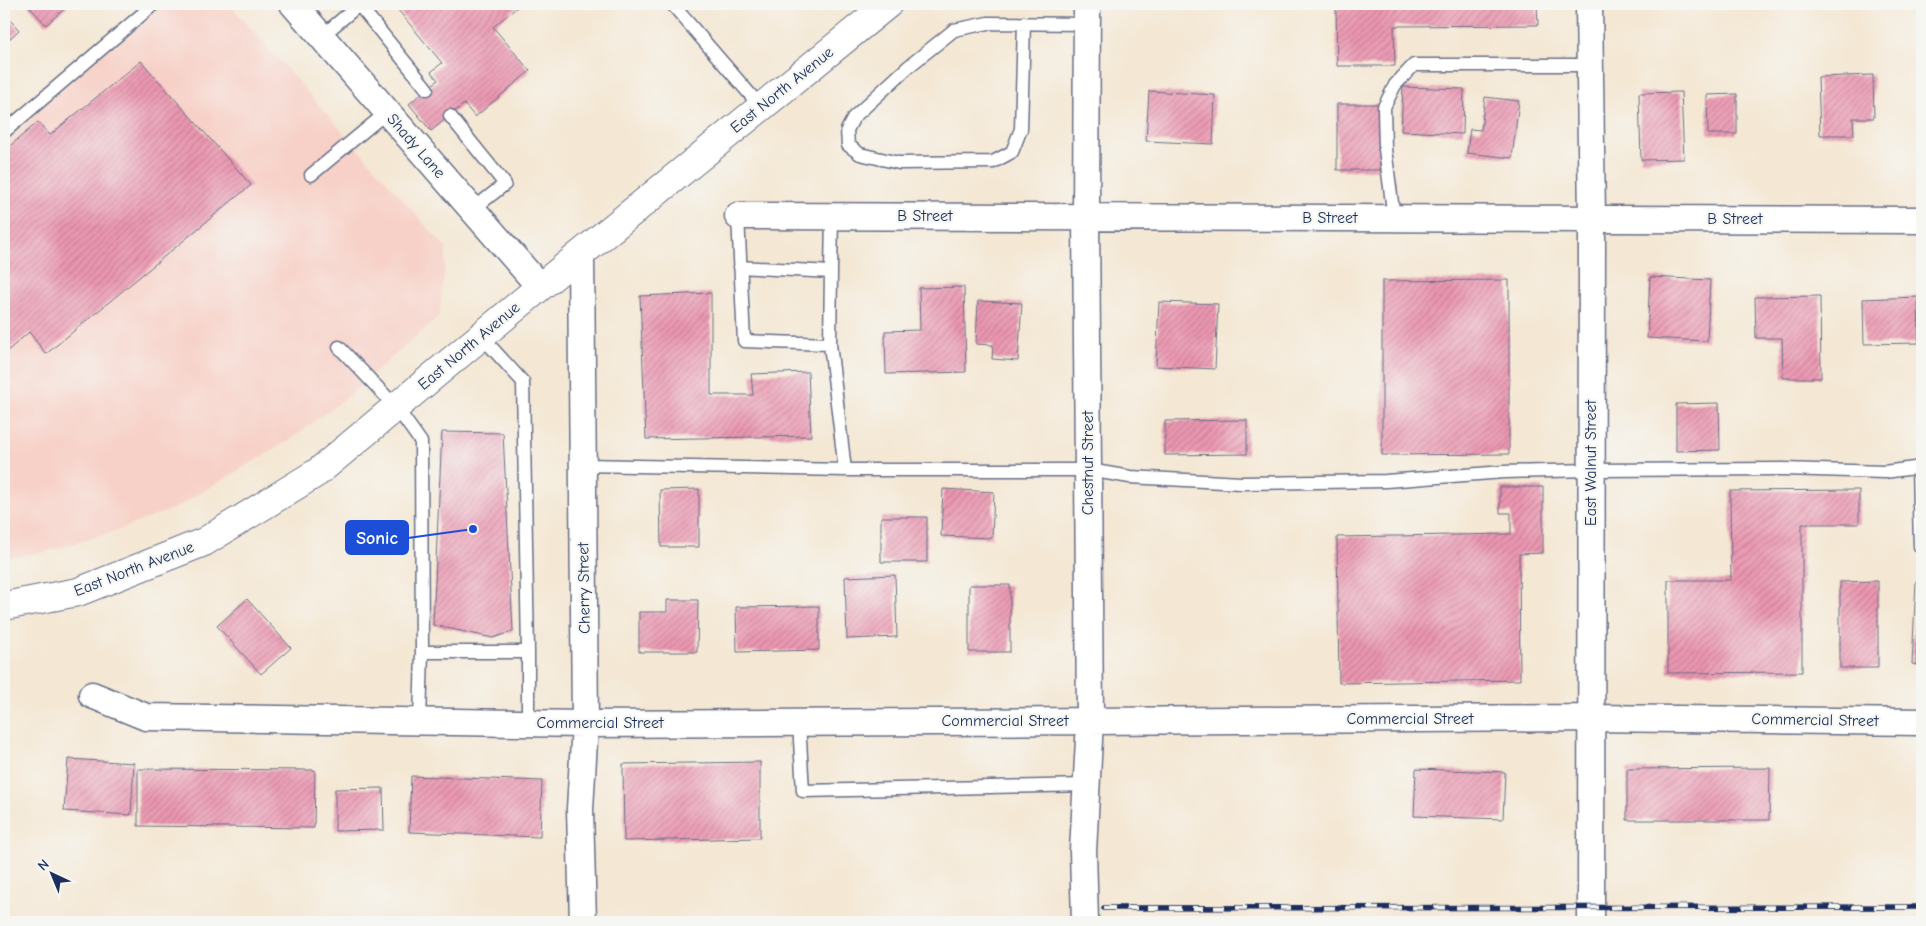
<svg xmlns="http://www.w3.org/2000/svg" width="1926" height="926" font-family="'Comic Neue',sans-serif">
	<defs>
		<pattern id="building-hatch" width="6" height="6" patternUnits="userSpaceOnUse" patternTransform="scale(1.25)"><rect width="6" height="6" fill="#ec97b1"/><path d="M-1 1l2-2M0 6l6-6M5 7l2-2" fill="none" stroke="#be7c93"/></pattern>
	</defs>
	<rect width="100%" height="100%" fill="#f6f6f2"/>
	<filter id="ink" filterUnits="userSpaceOnUse"><feTurbulence type="fractalNoise" baseFrequency=".02" numOctaves="2"/><feDisplacementMap in="SourceGraphic" scale="10" xChannelSelector="R" yChannelSelector="G"/><feConvolveMatrix kernelMatrix="1 2 1 2 8 2 1 2 1" color-interpolation-filters="sRGB"/></filter>
	<filter id="wash" filterUnits="userSpaceOnUse"><feTurbulence type="fractalNoise" baseFrequency=".0096" numOctaves="4" result="noise"/><feDisplacementMap in="SourceGraphic" scale="20" xChannelSelector="R" yChannelSelector="G"/><feGaussianBlur stdDeviation="1.12" result="paint"/><feColorMatrix in="noise" values="0 0 0 0 0 0 0 0 0 0 0 0 0 0 0 0 0 1.4 0 .05"/><feComposite in="paint" operator="in"/></filter>
	<g filter="url(#wash)">
		<rect width="100%" height="100%" fill="#f4e7d3"/>
		<path fill="#f7d1c8" d="M154 4H229L447 249 439 316 350 395 288 441 175 508 110 533 44 552 4 558V132Z"/>
		<g id="blocks">
			<path fill="url(#building-hatch)" d="M27 4H70L46 25Z
				M393 4H521L493 27 530 71 475 117 464 104 431 131 409 104 438 80 431 72 442 63Z
				M1336 4H1537L1538 25 1394 26 1395 66H1337Z
				M4 13 19 30 4 44Z
				M141 61 251 185 46 354 29 332 4 354V151L38 122 50 135Z
				M1873 75 1874 118H1853L1854 135H1820L1818 77Z
				M1403 87 1464 89 1463 134 1401 131Z
				M1149 91 1215 95 1213 144 1146 141Z
				M1681 92 1684 159 1641 160 1639 93Z
				M1737 94V134H1708L1707 95Z
				M1485 97 1519 101 1512 158 1467 153 1470 129 1481 130Z
				M1337 104H1380V170H1337Z
				M1650 277 1710 280 1707 341 1647 338Z
				M1509 280V454L1382 455V281Z
				M964 287 966 372 886 374 885 331 920 330 919 288Z
				M711 293V395H753L751 374 808 372 811 436 646 439 640 296Z
				M1820 296 1821 378H1783L1782 338H1756L1755 297Z
				M1918 297 1919 343 1864 344 1863 299Z
				M978 301 1022 303 1018 361 992 359 993 345 976 344Z
				M1159 302 1218 304 1215 369 1156 366Z
				M1719 403 1720 450 1676 451V404Z
				M1247 420V454L1165 455V421Z
				M442 432 503 433 513 631 493 638 433 625Z
				M1500 487H1543V553L1519 554 1520 680 1339 683 1337 537 1511 534V513H1500Z
				M699 489V547H661L660 490Z
				M943 489 994 492 992 538 941 536Z
				M1859 490V524H1802V672L1668 673V580H1731L1730 491Z
				M881 517H927V562H881Z
				M895 575 897 637 847 639 845 577Z
				M1878 581V668H1840V582Z
				M1916 581H1922V665L1912 664Z
				M969 585H1010V652H969Z
				M247 599 291 648 261 674 217 626Z
				M667 600H698L697 652H639V612H667Z
				M819 606V650L737 652 736 607Z
				M68 759 134 763 131 815 64 811Z
				M760 762V838L624 841 623 764Z
				M1770 768 1769 820H1627V769Z
				M138 769 315 770 314 828 138 826Z
				M1416 769 1505 772 1503 819 1414 816Z
				M411 776 542 781 540 837 409 832Z
				M383 788 384 830 335 831V789Z"/>
		</g>
	</g>
	<g filter="url(#ink)">
		<use href="#blocks" fill-opacity="0" stroke="#676f87" stroke-width="1"/>
		<g fill="none" stroke-linecap="round" stroke-linejoin="round">
			<g stroke="#676f87" stroke-width="15">
				<path id="lane" d="M672 4 761 107
					M359 5 427 89
					M1024 23 1021 129 1012 152 993 162 899 163 860 154 848 145 847 130 854 117 908 67 954 30 988 23 1087 24
					M322 36 360 4
					M450 116 505 184 472 210
					M4 132 154 4
					M311 175 387 112
					M738 216 744 341 830 344 845 470
					M1394 218 1385 149 1384 107 1395 85 1414 65H1590
					M740 267 831 272 832 216
					M830 344 831 272
					M339 347 396 407 421 442 422 652H528L523 382 481 336
					M583 465 845 470H1089L1130 477 1241 483 1386 481 1504 472 1591 470 1783 469 1884 472 1922 467
					M1918 467 1920 546 1922 547
					M420 721 422 652
					M528 723V652
					M799 723 803 791 1087 785"/>
			</g>
			<g stroke="#676f87" stroke-width="29">
				<path id="street" d="M293 4 540 287
					M1589 4 1592 219 1591 922
					M738 216 1922 220
					M581 254 585 724 580 809 583 922
					M92 695 146 717 585 724 1591 718 1922 722
					M1085 922 1083 851 1090 721 1086 217 1087 4"/>
			</g>
			<g stroke="#676f87" stroke-width="30">
				<path id="secondary" d="M4 606 78 592 204 542 318 472 540 287 888 4"/>
			</g>
			<use href="#lane" stroke="#fff" stroke-width="12"/>
			<use href="#street" stroke="#fff" stroke-width="26"/>
			<use href="#secondary" stroke="#fff" stroke-width="28"/>
			<g stroke="#1b2f5e" stroke-width="5.5">
				<path id="rail" d="M1104 908 1922 907"/>
			</g>
			<use href="#rail" stroke="#f6f6f2" stroke-width="4" stroke-dasharray="11" stroke-linecap="butt"/>
		</g>
	</g>
	<g text-anchor="middle" dominant-baseline="central" stroke-width="4.5" stroke-linejoin="round" paint-order="stroke">
		<g font-size="16" fill="#1b2f5e" stroke="#f6f6f2">
			<text transform="translate(782 90) rotate(-39)">East North Avenue</text>
			<text transform="translate(416 146) rotate(49)">Shady Lane</text>
			<text x="925" y="216">B Street</text>
			<text x="1330" y="218">B Street</text>
			<text x="1735" y="219">B Street</text>
			<text transform="translate(469 346) rotate(-40)">East North Avenue</text>
			<text transform="translate(1088 463) rotate(-90)">Chestnut Street</text>
			<text transform="translate(1591 463) rotate(-90)">East Walnut Street</text>
			<text transform="translate(134 569) rotate(-21)">East North Avenue</text>
			<text transform="translate(584 588) rotate(-91)">Cherry Street</text>
			<text x="1410" y="719">Commercial Street</text>
			<text transform="translate(1815 720) rotate(1)">Commercial Street</text>
			<text x="1005" y="721">Commercial Street</text>
			<text x="600" y="723">Commercial Street</text>
		</g>
	</g>
	<path fill="none" stroke="#1d4ed8" stroke-width="2" d="M473 529L408 538"/>
	<circle fill="#1d4ed8" stroke="#f6f6f2" stroke-width="2" cx="473" cy="529" r="5"/>
	<rect fill="#1d4ed8" stroke="#1d4ed8" stroke-width="2" x="346" y="521" width="62" height="33" rx="5"/>
	<g font-size="18" text-anchor="middle" font-weight="bold" fill="#fff">
		<text x="377" y="544">Sonic</text>
	</g>
	<rect width="1926" height="926" fill="none" stroke="#f6f6f2" stroke-width="20"/>
	<g transform="translate(52 874) rotate(316)" stroke="#f6f6f2" stroke-width="4" paint-order="stroke">
	<path d="M0-4L9 19L0 12L-9 19Z" fill="#1b2f5e"/>
	<text y="-8" font-size="14" font-weight="bold" text-anchor="middle" fill="#1b2f5e">N</text>
	</g>
</svg>
